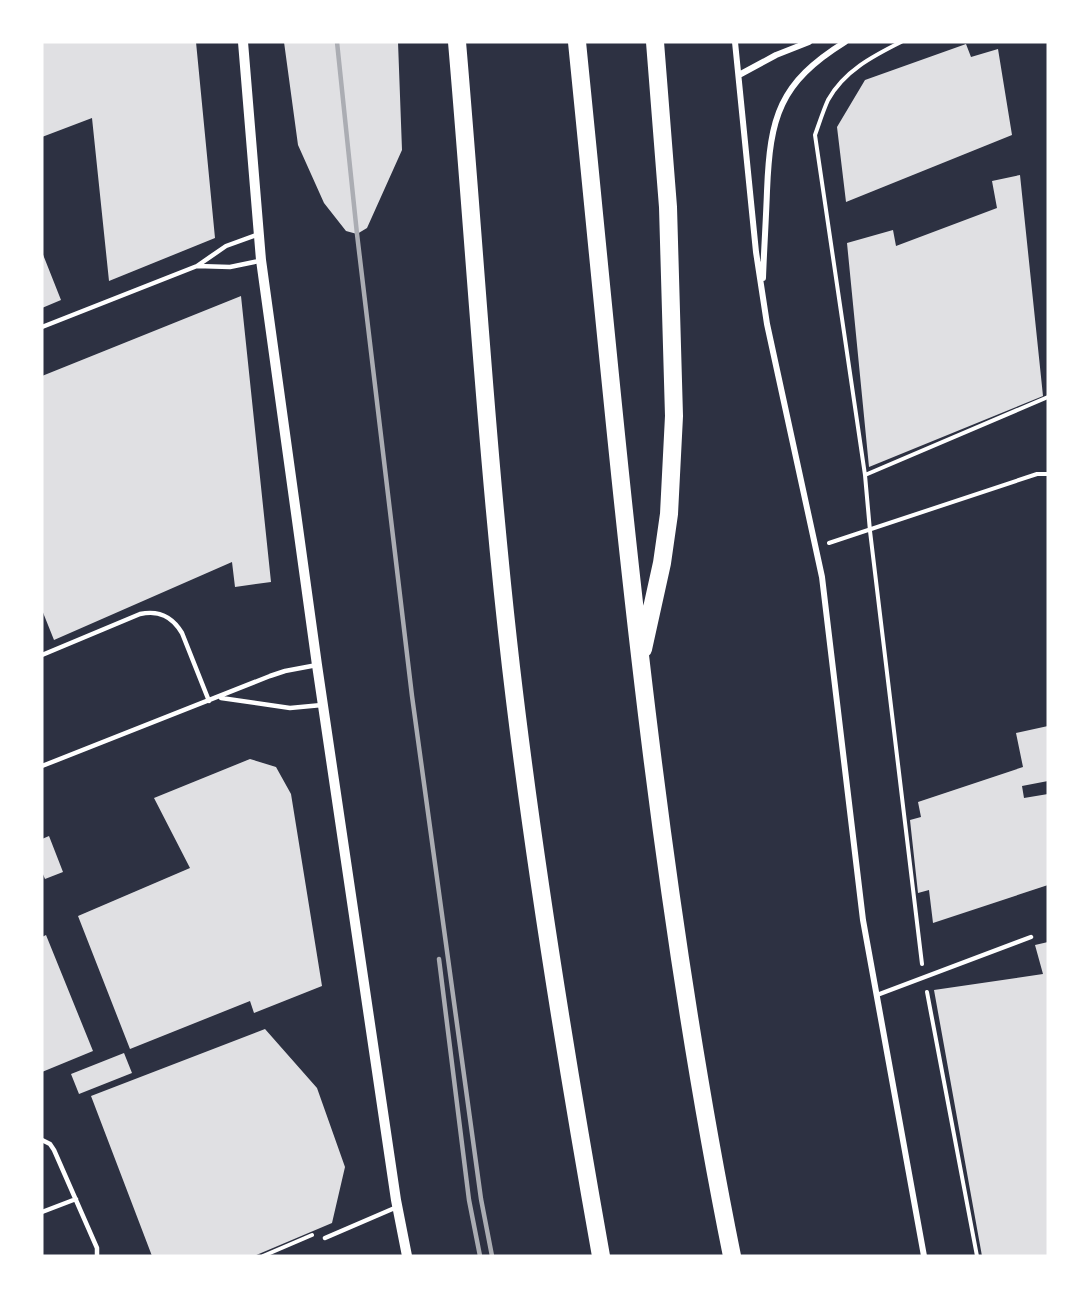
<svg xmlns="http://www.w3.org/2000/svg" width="1090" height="1298" font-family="Barlow,sans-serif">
	<rect width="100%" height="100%" fill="#2d3142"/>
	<path fill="#e0e0e3" d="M42 42H196L215 238 109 281 92 118 42 137Z
		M284 42H398L402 150 367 228 357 234 346 231 324 203 298 145Z
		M966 44 971 57 998 49 1012 135 846 202 837 127 865 80Z
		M1020 175 1043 396 869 467 847 243 893 230 896 246 997 208 992 181Z
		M42 252 61 300 42 308Z
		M241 296 271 582 235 587 232 562 54 640 42 610V376Z
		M1048 726V781L1022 786 1024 798 1048 794V885L933 923 929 890 918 893 910 820 921 817 918 802 1023 767 1016 733Z
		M250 759 276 767 291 794 322 986 254 1013 250 1001 130 1049 78 916 190 868 154 798Z
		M49 836 63 872 45 879 42 872V839Z
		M46 935 93 1051 42 1072V937Z
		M1048 942V1256H982L934 990 1043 974 1035 945Z
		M265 1029 317 1088 345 1167 332 1223 254 1256H152L91 1096Z
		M124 1053 132 1073 79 1094 71 1074Z"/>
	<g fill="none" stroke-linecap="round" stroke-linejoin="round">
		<path stroke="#fff" stroke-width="4" d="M901 42C873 56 844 71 828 100 823 111 819 124 815 135L865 475 870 531 922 964
			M865 475 1048 397
			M829 543 1037 474H1048
			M927 992 977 1256
			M263 1256 312 1235"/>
		<path stroke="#fff" stroke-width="4.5" d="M197 266 230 267 259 261
			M42 327 197 266 226 246 259 234
			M42 655 140 614C159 610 172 616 182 633L209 701
			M221 698 290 708 322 705
			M42 766 270 676 285 671 317 665
			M877 995 1031 937
			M42 1140 50 1144 54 1150 97 1248V1256
			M42 1212 76 1199
			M325 1238 397 1207"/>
		<path stroke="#fff" stroke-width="6" d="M735 42 756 252 767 324 822 577 863 920 924 1256
			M739 75 776 55 809 42
			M763 278C764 249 766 220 767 191 770 117 779 83 845 42"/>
		<path stroke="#fff" stroke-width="10" d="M243 42 261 260 317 665 396 1200 407 1256"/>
		<path stroke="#fff" stroke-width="18" d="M457 42C475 250 487 459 511 667 534 864 566 1060 601 1256
			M577 42C618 448 651 856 732 1256
			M643 649 662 563 669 514 674 416 668 207 655 42"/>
		<path stroke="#abadb3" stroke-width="4.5" d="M337 42 357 234 412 696 481 1199 492 1256
			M439 959 469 1200 480 1256"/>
	</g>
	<rect width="1090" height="1298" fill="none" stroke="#ffffff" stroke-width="87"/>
</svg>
